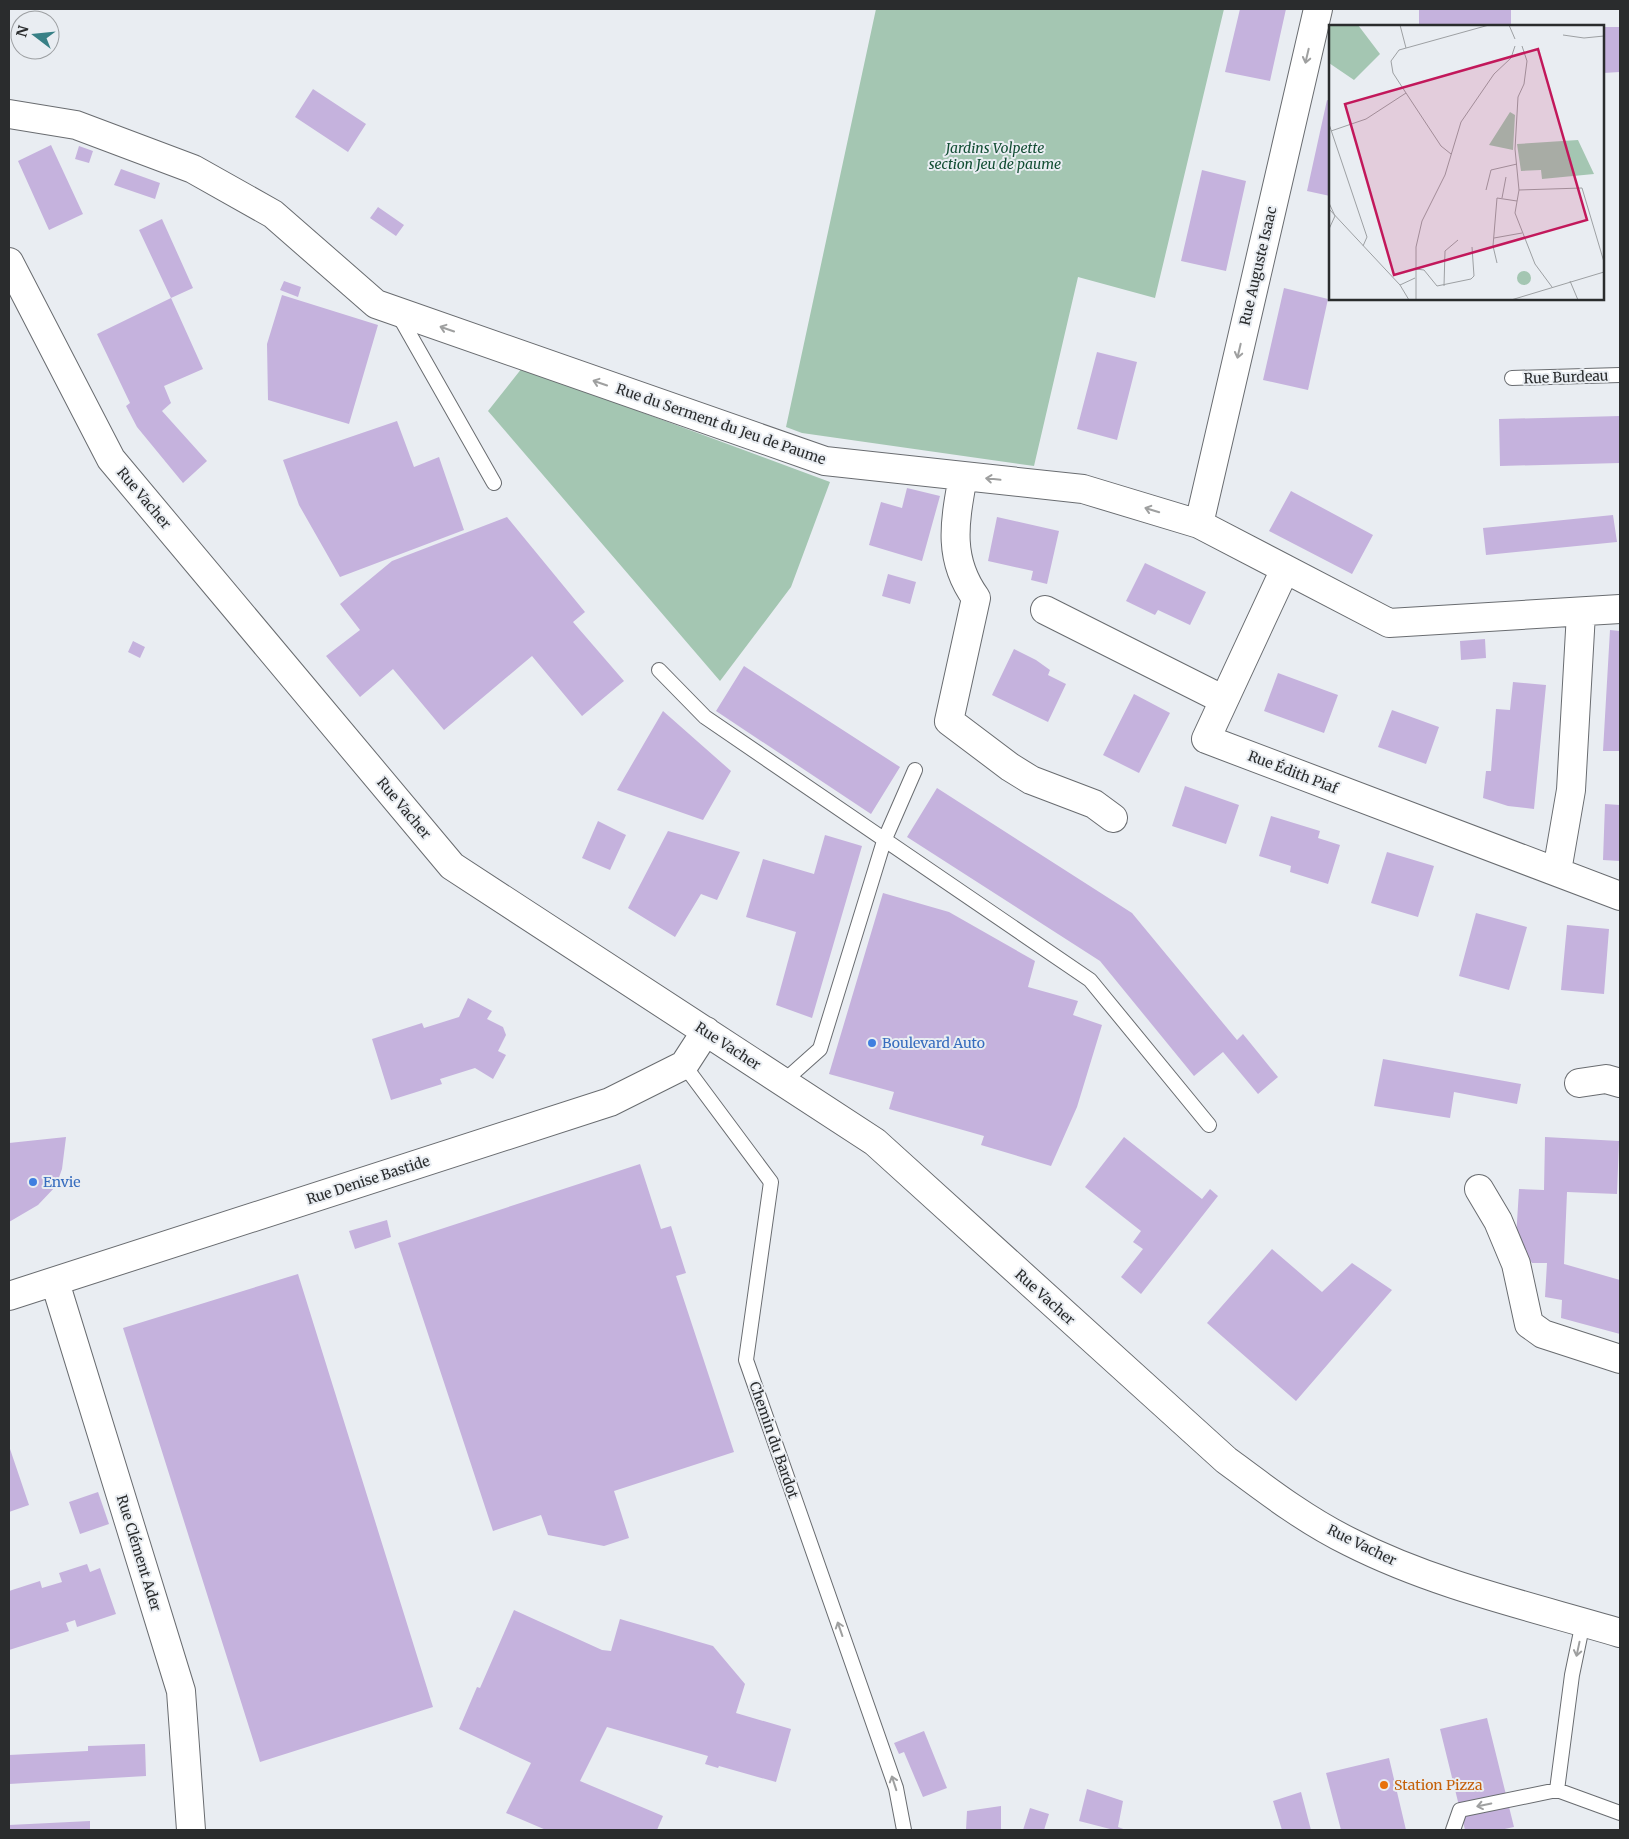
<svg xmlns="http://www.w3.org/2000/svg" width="1629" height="1839" font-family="Merriweather,serif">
	<rect width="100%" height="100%" fill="#e9edf2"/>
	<path fill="#a4c6b2" d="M876 9H1224L1155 298 1078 277 1034 466 802 433 786 427Z
		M522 368 830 482 791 587 720 681 488 411Z"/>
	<path fill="#c5b2dd" d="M1240 9H1286L1270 81 1225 72Z
		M1419 9H1511V26H1419Z
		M1603 27H1620V72L1603 73Z
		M313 89 366 124 348 152 295 117Z
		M1327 100 1330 101V196L1307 191Z
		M51 145 83 214 49 230 18 161Z
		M79 146 93 151 89 163 75 159Z
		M121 169 160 183 155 199 114 185Z
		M1202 170 1246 181 1226 271 1181 261Z
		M378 207 404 225 396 236 370 218Z
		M162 219 193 288 171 298 203 369 164 386 171 403 162 411 207 461 183 483 137 427 126 406 130 403 97 334 171 298 139 230Z
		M284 281 301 287 298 297 280 290Z
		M1284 288 1328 299 1308 390 1263 380Z
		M282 295 378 325 349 424 268 400 267 344Z
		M1097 352 1137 362 1117 440 1077 429Z
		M1620 416V463L1500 466 1499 419Z
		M397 421 414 467 439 457 464 530 340 577 299 505 283 460Z
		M907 488 940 496 922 561 869 545 881 502 902 508Z
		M1291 491 1373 535 1352 574 1269 531Z
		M1613 515 1617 542 1486 555 1483 528Z
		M507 517 585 612 573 622 624 681 582 716 532 656 444 730 393 669 360 697 326 656 360 630 340 604 392 561Z
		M997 517 1059 531 1047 584 1031 580 1033 571 988 561Z
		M1145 563 1206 592 1190 625 1158 610 1155 615 1126 601Z
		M888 574 916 582 910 604 882 596Z
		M1610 630 1620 631V751H1603Z
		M1485 639 1486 658 1461 660 1460 641Z
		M133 641 145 647 140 658 128 652Z
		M1014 649 1036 660 1050 670 1048 675 1066 684 1048 722 992 695Z
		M744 666 900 767 871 814 716 711Z
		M1278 673 1338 695 1324 733 1264 711Z
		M1513 682 1546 685 1534 809 1508 806 1483 798 1486 771H1491L1496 709 1510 710Z
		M1134 694 1170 713 1139 773 1103 755Z
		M1392 710 1439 727 1426 764 1378 747Z
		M663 711 731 771 703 820 617 790Z
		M1185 786 1239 805 1226 844 1172 826Z
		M937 788 1132 913 1237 1040 1243 1034 1278 1077 1258 1094 1223 1052 1194 1076 1100 961 907 837Z
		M1605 804 1620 805V861L1603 860Z
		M1271 816 1320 831 1318 838 1340 845 1328 884 1290 872 1291 866 1259 856Z
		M598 821 626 835 610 870 582 858Z
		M668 831 740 852 717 900 701 894 675 937 628 908Z
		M825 835 862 846 812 1018 776 1005 796 932 746 917 763 859 814 874Z
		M1387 852 1434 866 1418 917 1371 903Z
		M883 893 949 912 1035 961 1028 987 1078 1001 1073 1015 1102 1025 1077 1107 1051 1166 981 1145 984 1136 889 1109 894 1092 829 1074Z
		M1476 913 1527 927 1509 990 1459 976Z
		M1567 925 1609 929 1604 994 1561 990Z
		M468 998 492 1011 487 1019 503 1027 506 1035 498 1051 506 1055 493 1079 475 1068 440 1079 442 1084 391 1100 372 1039 422 1023 424 1028 459 1017Z
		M1383 1059 1521 1084 1517 1104 1454 1092 1450 1118 1374 1106Z
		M66 1137 62 1169 56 1186 38 1205 9 1222V1143Z
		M1124 1137 1202 1199 1210 1189 1218 1196 1141 1294 1121 1277 1143 1249 1133 1242 1141 1231 1085 1187Z
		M1545 1137 1619 1141 1617 1194 1567 1192 1564 1264 1620 1280V1334L1561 1318 1562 1300 1545 1297 1547 1263H1532L1516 1239 1519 1189 1544 1190Z
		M640 1164 661 1229 671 1226 686 1273 676 1276 734 1452 614 1491 629 1538 604 1546 548 1535 541 1515 493 1531 398 1243Z
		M387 1220 391 1237 355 1249 349 1231Z
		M1272 1249 1322 1292 1352 1263 1392 1290 1296 1401 1207 1323Z
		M298 1274 433 1707 260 1762 123 1328Z
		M9 1446 29 1505 9 1512Z
		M98 1492 109 1524 80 1534 69 1502Z
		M87 1564 90 1572 100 1568 116 1614 77 1627 75 1620 66 1623 69 1631 9 1650V1591L40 1581 42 1588 62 1582 59 1573Z
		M514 1610 602 1650 611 1651 620 1619 713 1646 745 1684 736 1713 791 1729 776 1782 719 1766 718 1768 705 1764 708 1756 607 1727 580 1781 663 1816 657 1830H546L506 1813 531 1763 459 1729 477 1687 480 1688Z
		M1487 1718 1514 1827 1500 1830H1465L1440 1729Z
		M924 1731 947 1788 923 1797 904 1752 899 1754 894 1743Z
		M145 1744 146 1776 9 1784V1755L88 1751V1746Z
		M1389 1758 1406 1830H1341L1326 1773Z
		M1087 1789 1123 1801 1118 1827 1126 1830H1114L1079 1821Z
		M1301 1792 1311 1830H1282L1273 1801Z
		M1001 1806V1830H966L967 1811Z
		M1030 1808 1049 1814 1044 1830H1023Z
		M90 1821V1830H9V1825Z"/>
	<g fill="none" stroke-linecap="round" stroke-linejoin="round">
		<g stroke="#696c70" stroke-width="16">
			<path id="lane" d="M398 314 494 483
				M1512 378 1620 375
				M659 670 705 717 1090 980 1209 1125
				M684 1065 771 1182 746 1360 896 1788 904 1830
				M783 1082 820 1049 884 841 915 770
				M1557 1790 1572 1675 1583 1622
				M1453 1830 1460 1810 1557 1790 1620 1813"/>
		</g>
		<g stroke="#696c70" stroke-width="30">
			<path id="street" d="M9 114 76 125 193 169 273 214 376 304 825 461 1083 489 1199 524 1389 623 1620 609
				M9 262 111 459 452 866 875 1142 1226 1460C1265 1489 1305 1520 1350 1542 1435 1585 1529 1606 1620 1633
				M963 476C955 521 947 558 976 598L949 721 1010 767 1031 780 1094 804 1113 818
				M1199 524 1318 9
				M1285 569 1206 739 1620 896
				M1045 610 1224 700
				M1557 871 1571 790 1581 613
				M1579 1083 1606 1079 1620 1083
				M1479 1189 1498 1221 1516 1264 1529 1324 1543 1334 1620 1359
				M55 1282 181 1691 191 1830
				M9 1296 610 1102 684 1065 706 1031"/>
		</g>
		<use href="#lane" stroke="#fff" stroke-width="14"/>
		<use href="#street" stroke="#fff" stroke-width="28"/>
	</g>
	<defs><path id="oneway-shaft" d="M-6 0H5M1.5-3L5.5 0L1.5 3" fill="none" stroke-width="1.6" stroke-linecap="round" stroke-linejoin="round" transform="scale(1.25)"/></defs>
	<g stroke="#9fa0a0">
		<use href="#oneway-shaft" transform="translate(1307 56) rotate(103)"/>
		<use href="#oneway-shaft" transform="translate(447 329) rotate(-161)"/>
		<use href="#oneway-shaft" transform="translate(1239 351) rotate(103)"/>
		<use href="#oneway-shaft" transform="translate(600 383) rotate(-161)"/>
		<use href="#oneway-shaft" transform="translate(993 479) rotate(-174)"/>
		<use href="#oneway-shaft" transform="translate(1152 510) rotate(-163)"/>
		<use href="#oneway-shaft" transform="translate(840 1629) rotate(-109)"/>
		<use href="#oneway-shaft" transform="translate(1578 1649) rotate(102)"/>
		<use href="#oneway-shaft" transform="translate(894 1783) rotate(-108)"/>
		<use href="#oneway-shaft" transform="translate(1484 1805) rotate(168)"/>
	</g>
	<g fill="#3f7fe0" stroke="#e9edf2" stroke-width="2">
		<circle cx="872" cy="1043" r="5"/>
		<circle cx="33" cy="1182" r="5"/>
	</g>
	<circle fill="#e8710a" stroke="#e9edf2" stroke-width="2" cx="1384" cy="1785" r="5"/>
	<g text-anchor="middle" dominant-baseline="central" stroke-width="4" stroke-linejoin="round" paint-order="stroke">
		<g font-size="14" font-style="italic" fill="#124d33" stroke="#e9edf2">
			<text x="995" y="148">Jardins Volpette<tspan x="995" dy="16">section Jeu de paume</tspan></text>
		</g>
		<g font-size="14" fill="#2a2c2d" stroke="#e9edf2">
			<text transform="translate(1258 266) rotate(-77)">Rue Auguste Isaac</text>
			<text transform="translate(1566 377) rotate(-2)">Rue Burdeau</text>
			<text transform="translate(721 424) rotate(19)">Rue du Serment du Jeu de Paume</text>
			<text transform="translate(144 498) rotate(50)">Rue Vacher</text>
			<text transform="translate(1293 772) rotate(21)">Rue Édith Piaf</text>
			<text transform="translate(404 808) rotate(50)">Rue Vacher</text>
			<text transform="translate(728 1046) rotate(33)">Rue Vacher</text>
			<text transform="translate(368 1180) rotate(-18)">Rue Denise Bastide</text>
			<text transform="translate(1045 1297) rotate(42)">Rue Vacher</text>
			<text transform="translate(774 1440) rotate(71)">Chemin du Bardot</text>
			<text transform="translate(1362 1545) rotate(26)">Rue Vacher</text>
			<text transform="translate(139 1553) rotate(73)">Rue Clément Ader</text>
		</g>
		<g font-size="14" fill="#366cbe" stroke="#e9edf2" text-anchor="start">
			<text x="882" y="1043">Boulevard Auto</text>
			<text x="43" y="1182">Envie</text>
		</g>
		<g font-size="14" fill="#c56008" stroke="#e9edf2" text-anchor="start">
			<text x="1394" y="1785">Station Pizza</text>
		</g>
	</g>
	<g transform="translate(1329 25)">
		<rect width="275" height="275" fill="#e9edf2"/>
		<path d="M0 0H29L51 29 25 55 0 38ZM181 87 186 90 184 125 160 120ZM249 115 265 149 213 154 212 145 192 146 188 119ZM188 253a7 7 0 1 1 14 0a7 7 0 1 1-14 0Z" fill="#a4c6b2"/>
		<path fill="none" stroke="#9da0a3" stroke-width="1" d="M71 0 77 23M180 0 186 14M234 10 255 13 275 11M193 21 198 36 195 59 189 72 186 124 190 165 186 188 206 239 223 262M0 99 38 212 34 221M2 106 37 94 77 68M122 129 112 121 77 68 64 48 62 36 70 25 160 0M157 165 162 145 188 139M190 165 253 163 275 237M173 173 177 152M0 178 6 191 0 204M0 184 71 260 80 275M165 213 193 208M168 238 164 221 168 173 188 176M87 244 95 245 108 261 142 254 145 251 143 222M241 256 249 275M71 260 86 253M115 261 116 226 129 215M87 275V222L93 196 116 150 132 97 165 49 182 33 186 21M182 275 275 247"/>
		<path fill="#c2185b" fill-opacity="0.15" stroke="#c2185b" stroke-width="2.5" d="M209 24 258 195 65 250 16 79Z"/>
		<rect width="275" height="275" fill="none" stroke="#2a2c2d" stroke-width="2.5"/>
	</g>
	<rect width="1629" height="1839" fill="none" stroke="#2a2c2d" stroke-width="20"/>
	<g transform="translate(35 35) rotate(286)"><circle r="24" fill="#e9edf2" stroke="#9da0a3"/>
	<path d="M0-4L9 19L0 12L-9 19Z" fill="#388086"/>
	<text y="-8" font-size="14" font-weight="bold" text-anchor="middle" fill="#2a2c2d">N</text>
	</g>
</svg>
